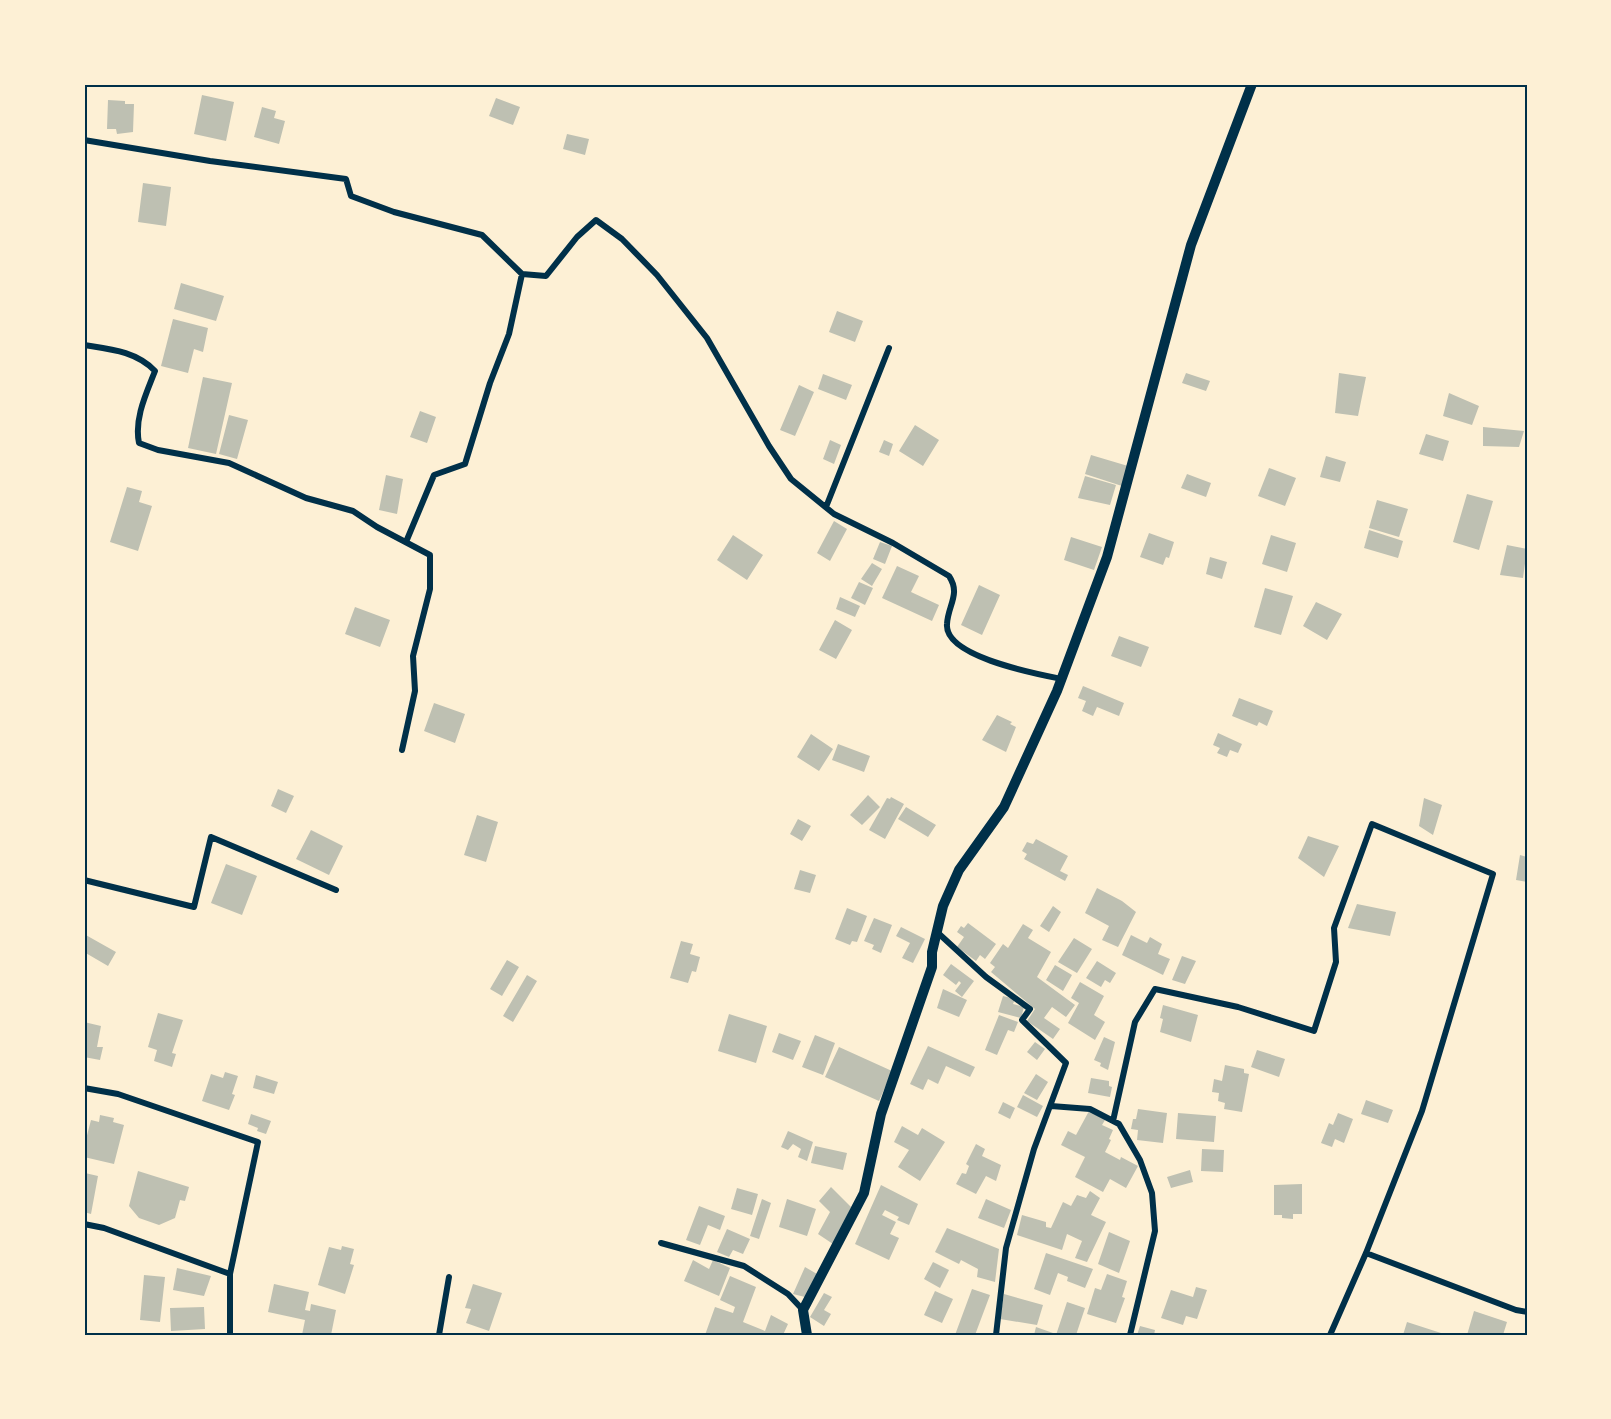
<svg xmlns="http://www.w3.org/2000/svg" width="1611" height="1419" font-family="'Asap Condensed',sans-serif">
	<rect width="100%" height="100%" fill="#fdf0d5"/>
	<path fill="#bec0b2" d="M202 95 234 102 226 141 194 134Z
		M496 98 520 107 513 125 489 116Z
		M108 100 125 101V104H134L133 132 117 134 116 129H107Z
		M262 107 276 111 274 118 285 121 279 144 254 137Z
		M567 134 589 139 585 155 563 149Z
		M143 183 171 187 166 226 138 222Z
		M181 283 224 296 216 321 174 309Z
		M837 311 863 321 855 342 829 332Z
		M173 319 208 328 203 352 194 349 188 373 161 366Z
		M1186 373 1210 381 1206 391 1182 383Z
		M1339 373 1366 377 1358 416 1335 413Z
		M823 374 852 385 846 400 818 389Z
		M203 377 232 383 216 454 188 448Z
		M799 385 814 392 795 436 780 430Z
		M1449 393 1479 406 1472 425 1443 416Z
		M420 411 436 417 427 443 410 437Z
		M229 415 248 420 237 459 219 454Z
		M915 425 939 440 923 466 899 451Z
		M1483 427 1524 431 1519 447 1483 446Z
		M1426 434 1449 441 1443 461 1419 454Z
		M830 440 841 445 834 464 823 459Z
		M884 440 893 444 889 456 879 452Z
		M1091 455 1128 466 1122 486 1085 474Z
		M1326 456 1346 462 1340 482 1320 477Z
		M1269 468 1296 478 1285 506 1258 496Z
		M1187 474 1211 483 1206 497 1181 488Z
		M386 475 403 479 397 514 379 510Z
		M1085 476 1116 485 1110 505 1078 498Z
		M127 487 142 491 139 502 152 506 138 551 110 542Z
		M1467 494 1493 501 1479 550 1453 542Z
		M1377 500 1408 509 1399 537 1369 528Z
		M834 521 847 529 830 561 817 553Z
		M1369 530 1403 541 1398 558 1364 548Z
		M1149 533 1174 542 1169 558 1166 557 1163 565 1140 557Z
		M733 535 763 555 747 580 717 560Z
		M1271 535 1296 543 1287 572 1262 564Z
		M1071 537 1102 547 1094 570 1064 560Z
		M880 542 892 546 885 564 873 559Z
		M1507 545 1527 549 1523 578 1500 575Z
		M1210 557 1227 562 1222 579 1206 574Z
		M872 563 882 569 872 586 861 579Z
		M897 566 919 576 911 592 939 605 932 621 882 598Z
		M859 582 873 588 865 605 851 598Z
		M979 585 1000 595 982 635 961 625Z
		M1265 588 1293 596 1281 635 1254 627Z
		M840 597 860 606 855 617 836 609Z
		M1316 602 1342 614 1327 640 1303 626Z
		M355 607 390 620 380 647 345 634Z
		M835 620 852 630 836 659 819 650Z
		M1119 636 1149 647 1141 667 1111 656Z
		M1083 686 1124 703 1119 716 1097 707 1093 716 1082 711 1086 701 1078 698Z
		M1239 698 1273 711 1267 726 1259 722 1257 726 1232 716Z
		M434 703 465 714 455 743 424 731Z
		M997 715 1012 722 1010 724 1016 727 1006 752 982 740Z
		M1218 733 1242 744 1238 753 1230 750 1227 757 1217 753 1220 748 1213 745Z
		M811 734 833 749 819 771 797 757Z
		M838 744 870 756 864 772 832 760Z
		M278 789 294 796 286 813 271 806Z
		M868 795 880 807 862 825 850 815Z
		M891 797 904 804 885 839 869 830 887 798 890 799Z
		M1424 798 1442 805 1433 835 1419 826Z
		M906 807 936 825 928 837 898 819Z
		M477 815 498 822 486 862 464 855Z
		M798 819 811 826 802 841 790 834Z
		M311 830 343 846 329 875 296 859Z
		M1308 836 1339 846 1324 877 1298 858Z
		M1036 839 1068 856 1060 871 1068 875 1065 881 1024 859 1027 854 1022 851 1027 842 1033 844Z
		M1520 855 1527 857V882L1516 880Z
		M226 864 257 876 242 915 211 903Z
		M800 870 816 875 810 893 794 889Z
		M1097 888 1122 901 1136 912 1118 947 1102 940 1109 926 1085 913Z
		M1357 904 1396 912 1390 936 1348 928Z
		M1053 906 1061 912 1049 932 1040 926Z
		M847 908 867 916 857 942 852 941 850 945 835 939Z
		M874 918 892 925 881 953 872 949 874 945 864 941Z
		M968 923 996 944 985 959 980 955 976 961 957 947 964 937 957 932 961 926 964 928Z
		M1023 924 1033 930 1028 938 1051 952 1037 977 1075 1005 1066 1017 1052 1007 1044 1018 1060 1029 1053 1039 1027 1021 1035 1009 991 972 995 967 990 963 1003 944 1008 948Z
		M901 927 925 939 913 963 902 958 910 943 896 936Z
		M84 934 116 952 108 966 84 952Z
		M1131 935 1147 943 1150 937 1162 944 1158 954 1170 959 1163 975 1122 955Z
		M1074 938 1092 949 1077 973 1058 962Z
		M681 941 693 944 690 954 700 957 696 972 692 971 688 983 670 978Z
		M1182 956 1196 961 1185 984 1172 980Z
		M507 960 519 967 502 996 490 989Z
		M1097 961 1116 973 1110 983 1105 980 1101 987 1086 978Z
		M951 964 974 981 962 997 955 991 961 983 959 981 956 985 943 975Z
		M1055 965 1072 975 1063 991 1046 980Z
		M527 975 537 981 513 1022 503 1016Z
		M1080 982 1104 996 1094 1015 1105 1022 1095 1040 1068 1023 1079 1003 1071 998Z
		M943 989 967 1000 959 1017 937 1008Z
		M1003 996 1015 999 1013 1004 1024 1007 1021 1018 998 1012Z
		M1163 1005 1198 1015 1191 1042 1160 1032 1163 1019 1160 1018Z
		M158 1013 183 1020 172 1053 176 1054 172 1067 154 1061 157 1050 148 1047Z
		M729 1014 767 1026 756 1063 718 1051Z
		M999 1015 1018 1022 1014 1032 1008 1030 997 1055 985 1050Z
		M84 1022 101 1026 97 1047H103L100 1060 84 1057Z
		M779 1033 801 1041 793 1060 772 1052Z
		M815 1035 835 1043 823 1075 802 1067Z
		M1104 1037 1115 1042 1108 1070 1100 1066 1101 1063 1094 1060Z
		M1035 1042 1045 1049 1037 1060 1027 1052Z
		M928 1046 975 1067 970 1077 946 1066 938 1084 928 1079 923 1090 910 1084Z
		M839 1047 892 1071 879 1101 825 1077Z
		M1257 1050 1285 1059 1279 1077 1251 1067Z
		M1225 1065 1244 1069V1073L1249 1074 1242 1112 1224 1109 1225 1103 1218 1101 1219 1093 1212 1092 1214 1079 1222 1081Z
		M225 1072 238 1076 232 1094 235 1095 229 1110 202 1101 211 1074 223 1078Z
		M1036 1074 1048 1082 1037 1100 1024 1093Z
		M256 1075 278 1082 274 1094 253 1088Z
		M1091 1078 1109 1081V1086L1112 1087 1110 1097 1088 1093Z
		M1023 1095 1043 1106 1037 1117 1017 1107Z
		M1366 1100 1393 1110 1388 1123 1361 1114Z
		M1003 1102 1015 1108 1010 1119 998 1113Z
		M1138 1109 1167 1113 1163 1143 1137 1140 1138 1130 1131 1129 1133 1119H1136Z
		M1089 1111 1105 1120 1102 1125 1113 1130 1109 1139 1111 1140 1105 1152 1120 1160 1121 1157 1138 1166 1126 1188 1110 1179 1103 1192 1075 1177 1085 1157 1061 1145 1068 1131 1076 1135Z
		M1178 1113 1216 1116 1214 1142 1176 1139Z
		M1338 1113 1353 1119 1344 1143 1335 1139 1332 1147 1321 1143 1329 1123 1333 1125Z
		M251 1114 271 1121 266 1134 257 1131 258 1128 248 1124Z
		M100 1115 114 1118 113 1122 124 1125 114 1164 84 1157V1147L91 1120 99 1122Z
		M902 1126 918 1135 922 1128 945 1142 920 1181 898 1167 909 1150 894 1142Z
		M788 1131 813 1142 807 1161 798 1157 801 1149 793 1144 788 1150 781 1147Z
		M976 1144 985 1149 982 1156 1001 1165 996 1181 986 1176 976 1194 956 1184 962 1173 966 1174 969 1166 966 1164Z
		M815 1146 847 1153 843 1170 811 1163Z
		M1202 1149 1224 1150 1223 1172 1201 1171Z
		M1190 1170 1193 1182 1171 1188 1167 1177Z
		M138 1171 189 1187 185 1201 180 1200 175 1218 159 1225 139 1218 129 1206Z
		M85 1173 98 1176 91 1214 84 1212Z
		M1302 1184V1214H1293V1219L1282 1218V1215H1274V1185Z
		M881 1185 918 1204 909 1225 897 1220 899 1217 885 1210 882 1215 896 1222 890 1234 899 1238 889 1260 855 1244Z
		M831 1187 851 1207 833 1244 818 1234 830 1212 819 1201Z
		M737 1188 758 1194 752 1215 731 1209Z
		M1090 1191 1100 1198 1091 1215 1106 1222 1087 1262 1075 1258 1082 1241 1067 1234 1062 1250 1017 1235 1022 1215 1046 1222V1227L1051 1228 1063 1202 1071 1206 1077 1195 1086 1198Z
		M762 1199 771 1203 759 1239 750 1236Z
		M787 1199 816 1209 807 1236 779 1227Z
		M986 1199 1011 1210 1004 1228 978 1218Z
		M699 1206 725 1216 720 1230 708 1225 700 1245 686 1240Z
		M947 1228 999 1249 995 1282 977 1277 978 1269 961 1260 959 1264 935 1252Z
		M727 1229 750 1239 743 1254 733 1250 729 1257 717 1252Z
		M1109 1232 1130 1241 1119 1273 1098 1264Z
		M342 1246 354 1249 350 1264 354 1265 345 1294 318 1285 329 1247 341 1250Z
		M1046 1253 1093 1269 1085 1288 1067 1281 1068 1277 1058 1273 1050 1295 1034 1289Z
		M693 1260 709 1269 713 1260 730 1268 719 1296 684 1281Z
		M933 1262 949 1270 940 1288 924 1279Z
		M805 1267 817 1274 805 1297 793 1294Z
		M177 1268 211 1276 204 1296 173 1290Z
		M1107 1274 1127 1281 1122 1297 1125 1298 1116 1323 1087 1314 1095 1288 1101 1290Z
		M144 1275 165 1277 160 1322 140 1320Z
		M730 1276 756 1287 743 1322 765 1331 771 1315 788 1324 783 1335H705L715 1307 733 1313 735 1307 720 1300Z
		M274 1284 309 1292 305 1310 310 1311 311 1304 336 1310 331 1335H302L305 1320 268 1312Z
		M473 1284 502 1293 489 1331 466 1323 471 1309 465 1308Z
		M1196 1287 1207 1290 1197 1319 1186 1316 1183 1325 1161 1318 1171 1290 1193 1297Z
		M972 1289 990 1295 975 1335H955Z
		M935 1291 953 1299 942 1323 924 1315Z
		M824 1293 832 1297 824 1310 831 1314 824 1326 810 1317Z
		M1004 1294 1043 1305 1037 1325 1000 1319Z
		M1067 1302 1085 1308 1076 1335H1056Z
		M204 1307 205 1329 171 1331 170 1308Z
		M1474 1311 1507 1322 1503 1335H1467Z
		M1407 1322 1441 1333 1440 1335H1403Z
		M1140 1326 1155 1330 1154 1335H1137Z
		M1036 1327 1053 1333 1052 1335H1034Z"/>
	<g fill="none" stroke-linecap="round" stroke-linejoin="round">
		<path stroke="#003049" stroke-width="6" d="M84 140 210 161 346 179 351 196 394 212 482 235 522 274 546 276 577 237 596 220 622 239 657 275 707 338 769 446 791 479 834 514 893 543 949 576C961 594 948 605 947 624 944 657 1037 674 1062 679
			M84 345C109 349 136 351 155 371 146 394 134 419 139 443L158 450 229 463 306 498 353 511 377 527 430 555V589L413 656 415 691 402 750
			M826 507 889 348
			M406 542 434 475 465 464 490 383 509 334 522 274
			M84 880 194 907 211 837 336 890
			M937 932 986 977 1030 1009 1022 1020 1066 1063 1034 1149 1006 1248 996 1335
			M84 1088 118 1094 258 1142 230 1274
			M1051 1106 1090 1109 1119 1124 1140 1160 1152 1193 1155 1231 1130 1335
			M1113 1121 1135 1022 1155 989 1238 1007 1314 1031 1336 962 1334 928 1372 824 1493 874 1422 1111 1366 1253 1330 1335
			M84 1224 104 1228 230 1274V1335
			M661 1243 744 1266 788 1294 803 1310
			M1366 1253 1516 1310 1527 1312
			M439 1335 449 1277"/>
		<path stroke="#003049" stroke-width="10" d="M807 1335 803 1310 864 1193 881 1114 932 967V952L943 906 959 870 1004 807 1057 691 1107 557 1191 245 1252 84"/>
	</g>
	<rect width="1611" height="1419" fill="none" stroke="#fdf0d5" stroke-width="171"/>
	<rect x="86" y="86" width="1440" height="1248" fill="none" stroke="#003049" stroke-width="2"/>
</svg>
